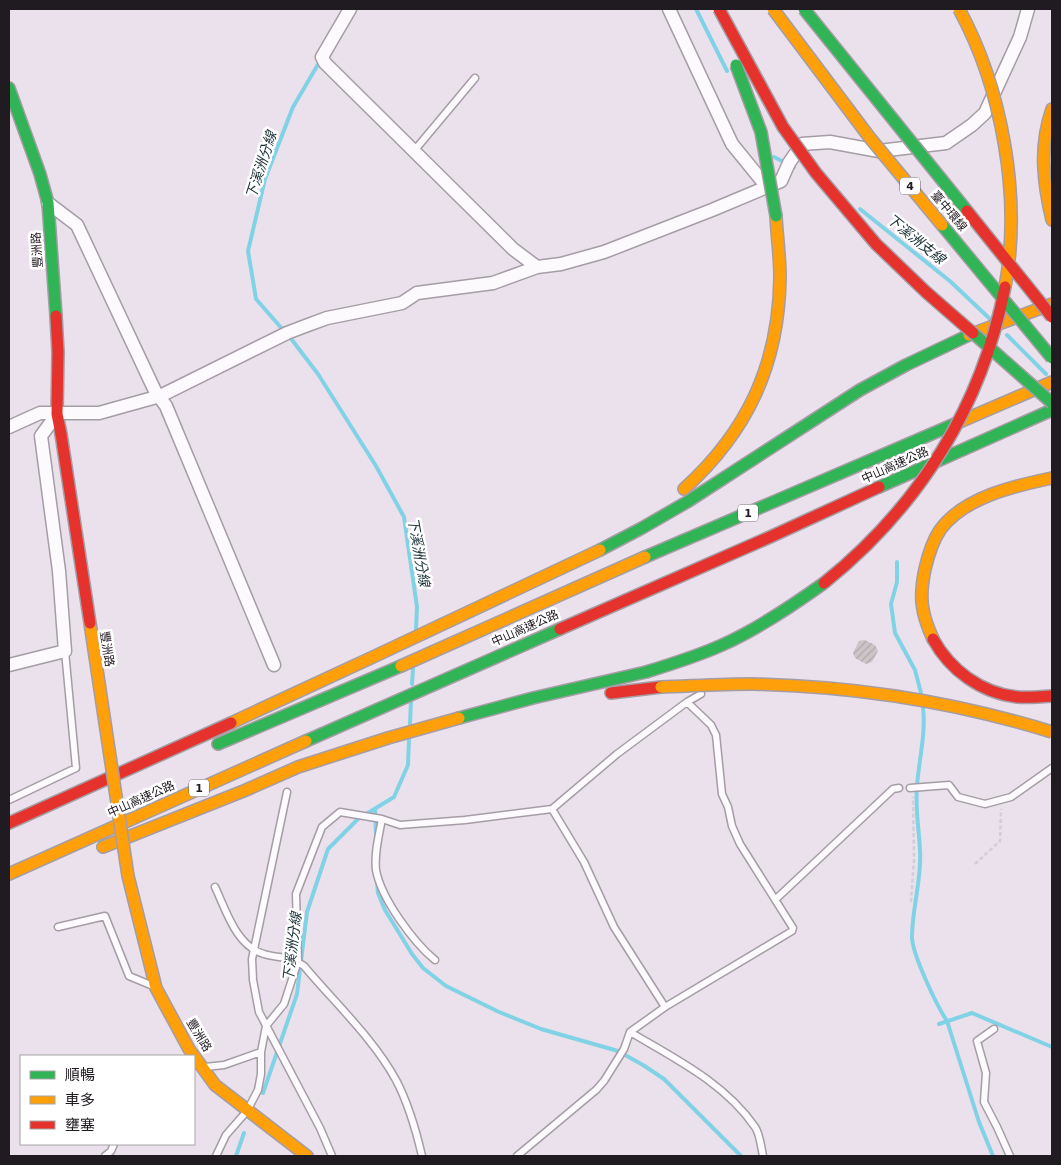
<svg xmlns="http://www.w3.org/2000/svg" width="1061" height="1165" font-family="'DejaVu Sans','Noto Sans TC',sans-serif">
	<defs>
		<pattern id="building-hatch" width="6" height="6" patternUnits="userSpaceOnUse" patternTransform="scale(1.25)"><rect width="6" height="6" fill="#cdc4c7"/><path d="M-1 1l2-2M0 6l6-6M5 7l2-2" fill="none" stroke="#b0a8ab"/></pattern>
	</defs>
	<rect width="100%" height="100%" fill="#ebe1ec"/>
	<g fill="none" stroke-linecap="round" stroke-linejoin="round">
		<path stroke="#82d2e5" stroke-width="4" d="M696 9 727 71
			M774 157 794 167
			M860 209 951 282 990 319
			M284 331 256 299 248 251 265 179 293 107 320 61
			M1007 335 1046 374
			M289 336 318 374 376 466 404 517 417 607 416 629
			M897 562V582L891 604 895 633 915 670 921 693
			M412 684 413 669
			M923 707C926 734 919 759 917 786 915 810 919 828 920 850 922 879 912 908 912 937 912 954 937 1006 947 1021L979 1122 993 1156
			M410 724 411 701
			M375 809 376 836
			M377 881 378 893 385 910 412 954 423 968 446 986 499 1012 541 1029 618 1051 643 1065 664 1079 741 1156
			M939 1024 972 1013 1052 1047
			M263 1093 297 994 307 912 328 849 358 819 394 797 408 765 409 739
			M236 1156 244 1133"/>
	</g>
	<path fill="url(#building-hatch)" d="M865 640 875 645 878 651 872 662 866 664 855 658 853 653 859 641Z"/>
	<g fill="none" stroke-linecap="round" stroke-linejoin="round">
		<g stroke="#a59da5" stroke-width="9">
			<path id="lane" d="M414 151 475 78
				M910 788 949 785 958 797 985 804 1011 797 1052 768
				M287 792 252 959 253 980 259 1012 320 1128 332 1156
				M9 800 76 768 65 651
				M552 809 584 862 614 927 665 1007
				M215 887C226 910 236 946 264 954 280 959 289 955 304 966 334 1002 373 1038 396 1080 408 1103 416 1130 422 1156
				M776 899 893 789 899 788
				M58 927 105 916 129 976 153 986
				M435 960C413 942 381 898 376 870 374 853 379 835 382 819L400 825 465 820 552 809 617 754 687 702 701 694
				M994 1029 977 1041 986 1073 984 1102 997 1127 1010 1156
				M630 1032C674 1058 725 1083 755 1127 760 1134 761 1147 763 1156
				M205 1067 224 1065 261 1052 266 1026 284 1004 298 961 296 894 322 827 340 812 382 819
				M105 1156 111 1151 114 1144
				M216 1156 226 1135 247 1111 258 1090 261 1074V1052
				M517 1156 596 1090 604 1081 624 1049 630 1032 665 1007 792 931 793 928 740 844 732 826 728 807 722 794 716 735 711 725 687 702"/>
		</g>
		<g stroke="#a59da5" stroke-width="15">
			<path id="street" d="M350 9 322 57 325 63 513 249 537 267
				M669 9 732 144 767 187
				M48 203 77 225 155 391 166 406 274 665
				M9 427 40 413H99L160 396 287 333 308 325 327 318 402 303 417 293 493 283 537 267 561 264 604 252 712 210 781 181 789 163 802 144 830 142 879 151 946 143 972 125 985 113 1020 37 1028 9
				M9 665 65 651 59 571 41 436 57 414"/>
		</g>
		<g stroke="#a59da5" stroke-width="14">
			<path id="fast" d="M9 88 40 174 48 203 56 316
				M879 487 1052 410
				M600 550 642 528 687 502 860 390 906 365 969 335
				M645 557 957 423
				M459 718 533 698 646 672
				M306 741 560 629
				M218 744 401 666"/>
		</g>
		<g stroke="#a59da5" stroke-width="14">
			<path id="slow" d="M1052 109C1039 146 1043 182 1052 220
				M969 335 1052 304
				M957 423 1052 382
				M684 489C748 431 779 364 780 277 780 257 777 236 776 216
				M933 639C921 613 919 597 925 569 928 556 932 542 940 530 964 497 1014 486 1052 478
				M401 666 645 557
				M231 723 373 657 600 550
				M103 847 246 790 298 767 388 738 459 718
				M9 874 306 741
				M128 876 156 988 189 1049 215 1085 307 1156"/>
		</g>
		<g stroke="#a59da5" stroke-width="14">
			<path id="jam" d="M56 316 58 352 57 414 61 434
				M560 629 770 537 879 487
				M933 639C950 670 981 693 1017 697 1028 698 1040 697 1052 696
				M611 693 661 687
				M9 823 231 723"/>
		</g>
		<path stroke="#d2ced2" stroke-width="2.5" stroke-dasharray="4 2.5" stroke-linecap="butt" d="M975 864 1000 841 1001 809
			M911 902 914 860 913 797"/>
		<use href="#lane" stroke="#fcfafc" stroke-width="6"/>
		<use href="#street" stroke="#fcfafc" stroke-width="12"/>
		<use href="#fast" stroke="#30b455" stroke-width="11"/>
		<use href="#slow" stroke="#ff9f0a" stroke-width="11"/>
		<use href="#jam" stroke="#e5322d" stroke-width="11"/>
		<g stroke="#a59da5" stroke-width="14" stroke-linecap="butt">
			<path id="fast-bridge" d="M804 9 967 211
				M736 65 761 132 776 216
				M942 225 1052 358
				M973 333 1052 403
				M646 672C672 664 698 656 722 645 758 629 792 606 824 583"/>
		</g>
		<g stroke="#a59da5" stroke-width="14" stroke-linecap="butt">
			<path id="slow-bridge" d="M773 9 870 138 942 225
				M959 9C1002 88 1022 198 1005 287
				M90 623 128 876
				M661 687C691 686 722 684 752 684 854 686 955 702 1052 732"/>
		</g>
		<g stroke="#a59da5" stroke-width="14" stroke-linecap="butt">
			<path id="jam-bridge" d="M719 9 783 127 816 173 876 244 926 292 973 333
				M967 211 1052 317
				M61 434 90 623
				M824 583C919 507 982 406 1005 287"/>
		</g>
		<use href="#fast-bridge" stroke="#30b455" stroke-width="11"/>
		<use href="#slow-bridge" stroke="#ff9f0a" stroke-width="11"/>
		<use href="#jam-bridge" stroke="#e5322d" stroke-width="11"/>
	</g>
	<g text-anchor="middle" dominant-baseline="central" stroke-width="5" stroke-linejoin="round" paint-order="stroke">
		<g fill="#fff" stroke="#635f64" stroke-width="1">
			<rect x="900" y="177.5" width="20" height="17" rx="4"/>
			<rect x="738" y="504.5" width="20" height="17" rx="4"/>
			<rect x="189" y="779.5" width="20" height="17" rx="4"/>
		</g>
		<g font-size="11" font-weight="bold" fill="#201a21">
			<text x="910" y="186">4</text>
			<text x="748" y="513">1</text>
			<text x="199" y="788">1</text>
		</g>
		<g font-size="12" fill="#201a21" stroke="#fff">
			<text transform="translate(949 211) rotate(50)">臺中環線</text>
			<text transform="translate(37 250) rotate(-94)">豐洲路</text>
			<text transform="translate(895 465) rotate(-24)">中山高速公路</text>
			<text transform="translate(525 628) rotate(-24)">中山高速公路</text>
			<text transform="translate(107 649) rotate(81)">豐洲路</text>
			<text transform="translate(141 799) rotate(-24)">中山高速公路</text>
			<text transform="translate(199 1035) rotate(59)">豐洲路</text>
		</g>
		<g font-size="14" font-style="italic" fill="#1d3237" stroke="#fff">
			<text transform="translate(261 165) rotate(-72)">下溪洲分線</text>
			<text transform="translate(916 239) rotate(39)">下溪洲支線</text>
			<text transform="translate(419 552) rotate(80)">下溪洲分線</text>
			<text transform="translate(292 947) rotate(-83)">下溪洲分線</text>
		</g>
	</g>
	<rect width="1061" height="1165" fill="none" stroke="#201a21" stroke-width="20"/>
	<rect x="20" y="1055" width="175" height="90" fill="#ffffff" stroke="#a6a3a6"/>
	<rect x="30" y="1071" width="25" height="8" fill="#30b455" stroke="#a6a3a6"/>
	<text x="65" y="1080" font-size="15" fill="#201a21">順暢</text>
	<rect x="30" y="1096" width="25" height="8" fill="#ff9f0a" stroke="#a6a3a6"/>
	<text x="65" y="1105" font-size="15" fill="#201a21">車多</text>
	<rect x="30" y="1121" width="25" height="8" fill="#e5322d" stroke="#a6a3a6"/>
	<text x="65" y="1130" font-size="15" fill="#201a21">壅塞</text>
</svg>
